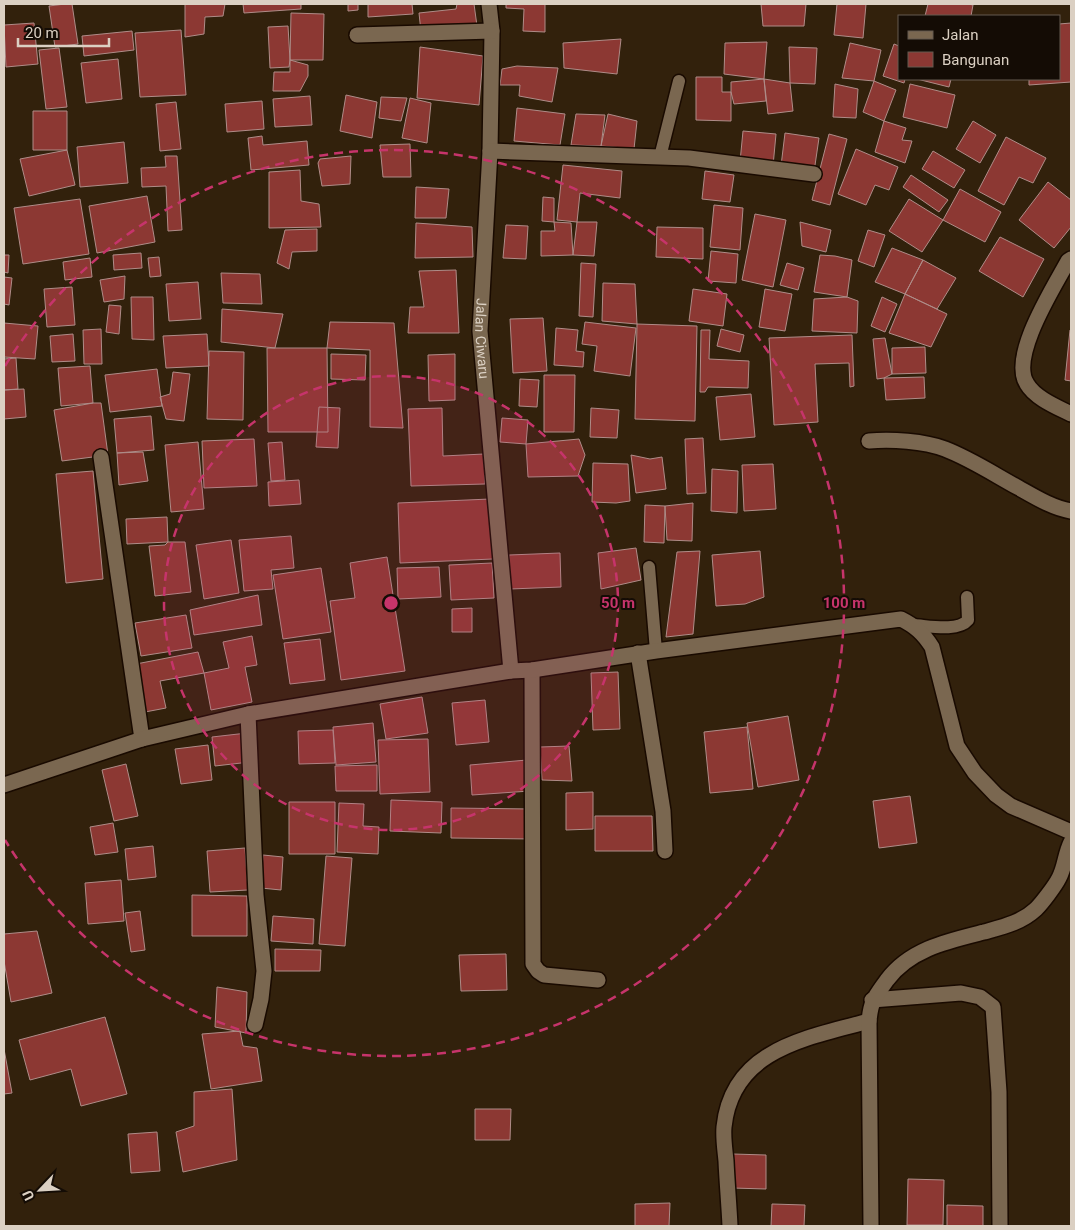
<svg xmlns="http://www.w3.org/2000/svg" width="1075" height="1230" font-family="Roboto,sans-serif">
	<rect width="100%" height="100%" fill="#32210c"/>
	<path fill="#8c3833" stroke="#af8c88" d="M65 4H72L78 44 55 47 49 6Z
		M185 4H225L223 16 205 17 204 34 185 37Z
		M243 4H301V9L244 13Z
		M348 4H358V10L348 11Z
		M368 4H412L413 14 368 17Z
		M457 4H474L477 26 421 32 419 13 456 9Z
		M506 4H545V32L523 31 524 9 506 8Z
		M761 4H806L804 26H763Z
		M837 4H866L863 38 834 35Z
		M928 4H968L973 5 971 16H925Z
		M291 13 324 14 323 60H290Z
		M34 23 38 64 6 67 4 25Z
		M1071 23V82L1029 85V79H1059V24Z
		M288 26 290 60 289 67 270 68 268 27Z
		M181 30 186 95 140 97 135 33Z
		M132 31 134 50 84 56 82 36Z
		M621 39 617 74 564 68 563 43Z
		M767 42 764 79 724 74 725 43Z
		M850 43 881 50 874 81 842 78Z
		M894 44 899 46V79H905L904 83 883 76Z
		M420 47 483 56 479 105 417 98Z
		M789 47 817 48 815 84 790 83Z
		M59 48 67 107 46 109 39 50Z
		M118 59 122 99 86 103 81 63Z
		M290 60 308 65V76L300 91H273L274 72H290Z
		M517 66 558 68 552 102 519 96 520 85H500L502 69Z
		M696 77H722V92H731V121L696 120Z
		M764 79 766 101 734 104 731 92V82Z
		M764 79 790 83 793 111 768 114Z
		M917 79H951L949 87Z
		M874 81 896 90 884 121 863 112Z
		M835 84 858 89 856 118 833 117Z
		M910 84 955 95 947 128 903 117Z
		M346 95 377 102 372 138 340 131Z
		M310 96 312 125 275 127 273 99Z
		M381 97 407 98 401 121 379 118Z
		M410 98 431 103 427 143 402 138Z
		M262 101 264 129 227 132 225 104Z
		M176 102 181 149 160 151 156 104Z
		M517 108 565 114 560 145 514 141Z
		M33 111H67V150H33Z
		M576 114 605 115 601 146 571 145Z
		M608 114 637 121 634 149 601 146Z
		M884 121 906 128 902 140 912 141 905 163 875 152Z
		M973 121 996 135 980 163 956 149Z
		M743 131 776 134 773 166 740 162Z
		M785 133 819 138 814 172 781 166Z
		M829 134 847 139 830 205 812 200Z
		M262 136 263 145 307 141 309 165 251 170 248 138Z
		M1006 137 1046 158 1033 183 1019 177 1004 205 978 191Z
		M124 142 128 183 80 187 77 147Z
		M410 144 411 177H383L380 145Z
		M856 149 898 167 889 190 875 185 866 205 838 194Z
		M67 150 75 185 29 196 20 159Z
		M933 151 965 170 954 188 922 169Z
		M165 156H177L182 230 168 231 166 186 142 187 141 168 166 167Z
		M351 156 350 184 322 186 318 163 320 159Z
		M563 165 622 171 620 198 580 193 577 222 557 220Z
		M300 170 301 201 319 204 321 227 269 228V172Z
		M705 171 734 175 730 202 702 199Z
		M911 175 948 200 939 212 903 187Z
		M1048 182 1071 200V227L1054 248 1019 220Z
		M416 187 449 189 446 218H415Z
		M960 189 1001 212 985 242 943 220Z
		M147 196 155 242 97 253 89 206Z
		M543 197 554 198V222L542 221Z
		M80 199 89 254 23 264 14 208Z
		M909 199 943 220 922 252 889 231Z
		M714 205 743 208 740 250 710 247Z
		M755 214 786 220 773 287 742 280Z
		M554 222 571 223 573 255 541 256V231H555Z
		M577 222H597L594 256 573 255Z
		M800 222 831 230 826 252 802 246Z
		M416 223 472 227 473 257 415 258Z
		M506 225 528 226 526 259 503 258Z
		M657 227 703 228V259L656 257Z
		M317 229V251L292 252 289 269 277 263 285 230Z
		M868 230 885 235 874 267 858 261Z
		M1000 237 1044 259 1023 297 979 271Z
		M892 248 923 260 905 294 875 282Z
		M711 251 738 254 736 283 708 281Z
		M141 253 142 268 114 270 113 255Z
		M4 255H9L8 273 4 272Z
		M820 255 835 256 852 260 847 297 814 292Z
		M159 257 161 276 150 277 148 258Z
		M90 258 92 277 65 280 63 262Z
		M923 260 956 278 937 309 905 294Z
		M581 263 596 264 593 317 579 316Z
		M787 263 804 268 798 290 780 285Z
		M456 270 459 333H408L410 307H424L419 271Z
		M221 273 260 274 262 304 223 303Z
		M125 276 124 299 104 302 100 280Z
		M4 277 12 278 9 305 4 304Z
		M198 282 201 319 169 321 166 284Z
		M603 283 635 284 637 324 602 321Z
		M72 287 75 325 47 327 44 289Z
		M693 289 727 294 723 326 689 321Z
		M765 289 792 294 785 331 759 327Z
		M905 294 947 314 931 347 889 333Z
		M131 297H153L154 340 132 339Z
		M847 297 858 301 857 333 812 331 814 299Z
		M882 297 897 304 885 332 871 326Z
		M109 305 121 306 119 334 106 332Z
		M222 309 283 314 275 348 221 342Z
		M543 318 547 371 513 373 510 319Z
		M330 322 394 323 403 428 370 427V350L327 348Z
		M585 322 636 328 630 376 594 371 597 346 582 344Z
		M4 323 38 326 35 359 4 357Z
		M637 324 697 326 695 421 635 419Z
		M556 328 578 330 576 351 584 352 583 367 554 365Z
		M101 329 102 364H84L83 330Z
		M721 329 744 335 740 352 717 346Z
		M701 330H710L709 359 749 361 748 388 708 387 705 392H700Z
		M1070 330H1071V381L1065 380Z
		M73 334 75 361 52 362 50 336Z
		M207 334 209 366 166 368 163 336Z
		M852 335 854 386 850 387 849 363 815 364 818 422 774 425 769 338Z
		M885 338 892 374 884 378 877 379 873 339Z
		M925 347 926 373 892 374V348Z
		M267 348H327L328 432H268Z
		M209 351 244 352 243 420 207 419Z
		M331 354 366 355 365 380 331 379Z
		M455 354V400L429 401 428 355Z
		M16 358 18 389 4 390V359Z
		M90 366 93 403 61 406 58 368Z
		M157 369 162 406 110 412 105 375Z
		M173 372 190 374 184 421 166 419 160 397 170 394Z
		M544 375H575L574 432H544Z
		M924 377 925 398 886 400 884 378Z
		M520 379 539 380 537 407 519 406Z
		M24 389 26 417 4 419V390Z
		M751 394 755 437 720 440 716 397Z
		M93 403H101L108 455 62 461 54 410Z
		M319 407 340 408 338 448 316 447Z
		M442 408 443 456 484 454 485 484 411 486 408 409Z
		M591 408 619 410 617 438 590 437Z
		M151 416 154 450 117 453 114 419Z
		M502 418 528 420 526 444 500 442Z
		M703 438 706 493 687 494 685 439Z
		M254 439 257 486 204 488 202 441Z
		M579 439 585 455 578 476 528 477 526 444Z
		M198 442 204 509 171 512 165 445Z
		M282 442 285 480 271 481 268 443Z
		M143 452 148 481 119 485 117 453Z
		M631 455 650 459 662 457 666 489 636 493Z
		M593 463 628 464 630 501 616 503 592 502Z
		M773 464 776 509 744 511 742 465Z
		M712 469 738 471 737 513 711 511Z
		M93 471 103 579 66 583 56 474Z
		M299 480 301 504 269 506 268 482Z
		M490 499 493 559 400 563 398 503Z
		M693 503 692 541 667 540 665 506Z
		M645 505 665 506 664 543 644 542Z
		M167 517 168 542 127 544 126 519Z
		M291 536 294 568 271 570 273 589 244 591 239 540Z
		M231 540 239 593 204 599 196 545Z
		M168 542H185L191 592 155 596 149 546 165 545Z
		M636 548 641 580 601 589 598 553Z
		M700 551 693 634 666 637 677 552Z
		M760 551 764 597 745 604 716 606 712 555Z
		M560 553 561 587 510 589 509 555Z
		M387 557 405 671 341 680 330 601 355 598 350 563Z
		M492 563 494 598 451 600 449 565Z
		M439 567 441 597 398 599 397 568Z
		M321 568 331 632 283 639 273 575Z
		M258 595 262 625 194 635 190 610Z
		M472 608V632H452V609Z
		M186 615 192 648 141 656 135 623Z
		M252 636 257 665 245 667 252 702 211 710 204 673 229 668 223 642Z
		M320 639 325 680 290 684 284 643Z
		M198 652 204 673 160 681 166 708 145 712 136 664Z
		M618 672 620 729 593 730 591 673Z
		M422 697 428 733 386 739 380 704Z
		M485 700 489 742 456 745 452 703Z
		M788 716 799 780 758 787 747 723Z
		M373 723 376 762 336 765 333 727Z
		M747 727 753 789 710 793 704 732Z
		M333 730 335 763 299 764 298 731Z
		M247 733 250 762 215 766 212 737Z
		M428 739 430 792 380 794 378 740Z
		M208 745 212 780 181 784 175 749Z
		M569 746 572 781 542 780 540 747Z
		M527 760 530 791 472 795 470 765Z
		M126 764 138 816 114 821 102 770Z
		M377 765V791H336L335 766Z
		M593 792V829L566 830V793Z
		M910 796 917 843 879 848 873 801Z
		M391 800 442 802 441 833 390 831Z
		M289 802H335V854H289Z
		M339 803 364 804 363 826 379 827 378 854 337 852Z
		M451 808 532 809V839L451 838Z
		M595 816H652L653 851H595Z
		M113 823 118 852 95 855 90 827Z
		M153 846 156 877 128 880 125 849Z
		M245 848 248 890 210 892 207 851Z
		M263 855 283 857 281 890 261 888Z
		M326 856 352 858 345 946 319 944Z
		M121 880 124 921 88 924 85 883Z
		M192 895 247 896V936H192Z
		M140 911 145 950 131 952 125 913Z
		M273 916 314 919 313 944 271 941Z
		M37 931 52 993 11 1002 4 961V934Z
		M275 949 321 950 320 971H275Z
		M506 954 507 990 461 991 459 955Z
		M217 987 247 992 246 1033 215 1027Z
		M105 1017 127 1094 81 1106 71 1069 30 1080 19 1040Z
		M240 1031 243 1046 257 1048 262 1081 211 1089 202 1034Z
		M4 1049 12 1093 4 1094Z
		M232 1089 237 1160 183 1172 176 1132 194 1126V1092Z
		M475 1109H511L510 1140H475Z
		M157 1132 160 1171 131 1173 128 1134Z
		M733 1154 766 1155V1189L732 1188Z
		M908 1179 944 1180 943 1225H907Z
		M670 1203 669 1226H635V1204Z
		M772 1204 805 1205 804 1226H771Z
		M947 1205 983 1206V1226H947Z"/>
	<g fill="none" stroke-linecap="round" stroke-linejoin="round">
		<g stroke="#190a00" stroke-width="15">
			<path id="lane" d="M660 157 679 81
				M649 567 656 651
				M914 625C929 626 958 632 968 620L967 597"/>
		</g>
		<g stroke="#190a00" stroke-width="18">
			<g id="street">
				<path id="s1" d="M489 4 492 31 490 151 480 331 511 671"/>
				<path d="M357 35 492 31"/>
				<path d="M490 151 689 158 814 174"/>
				<path d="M1071 259 1068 261C1054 287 1009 357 1027 384 1035 398 1057 407 1071 414"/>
				<path d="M869 441C891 439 924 441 945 449 971 459 995 475 1019 488 1035 497 1053 508 1071 511"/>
				<path d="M101 457 142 739"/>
				<path d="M638 653 663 811 665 851"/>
				<path d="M532 670 533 964 538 971 544 975 598 980"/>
				<path d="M248 714 256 895 264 971 261 999 255 1025"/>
				<path d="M4 785 142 739 248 714 511 671 532 670 656 651 901 619C915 626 923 633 932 647L957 746 975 773 996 795 1011 806 1071 832"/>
				<path d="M872 1000 961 993 980 997 993 1007 999 1092 1000 1226"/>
				<path d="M730 1226C729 1205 727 1183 726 1161 725 1150 723 1138 724 1127 732 1049 807 1038 869 1021"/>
				<path d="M871 1226 869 1021C871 1000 875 997 887 980 910 949 948 941 984 932 1002 927 1021 923 1036 909 1042 903 1055 886 1059 878 1065 867 1065 854 1071 842"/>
			</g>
		</g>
		<use href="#lane" stroke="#7a6750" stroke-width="12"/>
		<use href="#street" stroke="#7a6750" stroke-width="15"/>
	</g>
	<circle cx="391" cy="603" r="227" fill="#c6346b" fill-opacity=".12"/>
	<g fill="none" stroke="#c6346b" stroke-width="2.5" stroke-dasharray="9 6">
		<circle cx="391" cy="603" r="227"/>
		<path d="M5 366A453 453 0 1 1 5 840"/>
	</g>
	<g text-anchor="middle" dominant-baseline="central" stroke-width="4" stroke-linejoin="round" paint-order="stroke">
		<g font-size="14" fill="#dbd0c3" stroke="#140c05">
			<text stroke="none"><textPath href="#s1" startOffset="335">Jalan Ciwaru</textPath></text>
		</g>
	</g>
	<circle cx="391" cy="603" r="8" fill="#c6346b" stroke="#140c05" stroke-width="2.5"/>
	<g font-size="15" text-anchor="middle" font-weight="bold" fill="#c6346b" stroke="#140c05" stroke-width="4" stroke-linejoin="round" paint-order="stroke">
		<text x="618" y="608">50 m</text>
		<text x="844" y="608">100 m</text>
	</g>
	<rect width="1075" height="1230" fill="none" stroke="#dbd0c3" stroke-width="10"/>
	<rect x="898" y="15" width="162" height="65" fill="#140c05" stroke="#645a51"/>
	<rect x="908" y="31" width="25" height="8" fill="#7a6750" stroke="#645a51"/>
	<text x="942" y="40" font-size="15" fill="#dbd0c3">Jalan</text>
	<rect x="908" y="52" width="25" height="15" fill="#8c3833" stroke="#645a51"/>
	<text x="942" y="65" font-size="15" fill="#dbd0c3">Bangunan</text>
	<g transform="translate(40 1190) rotate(245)" stroke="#140c05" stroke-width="4" paint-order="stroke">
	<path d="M0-4L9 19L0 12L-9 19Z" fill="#dbd0c3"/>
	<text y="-8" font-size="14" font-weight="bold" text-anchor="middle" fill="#dbd0c3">U</text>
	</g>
	<path d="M18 38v8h91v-8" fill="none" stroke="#dbd0c3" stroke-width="2.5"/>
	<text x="25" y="38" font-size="15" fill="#dbd0c3" stroke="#140c05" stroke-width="4" paint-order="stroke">20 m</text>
</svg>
